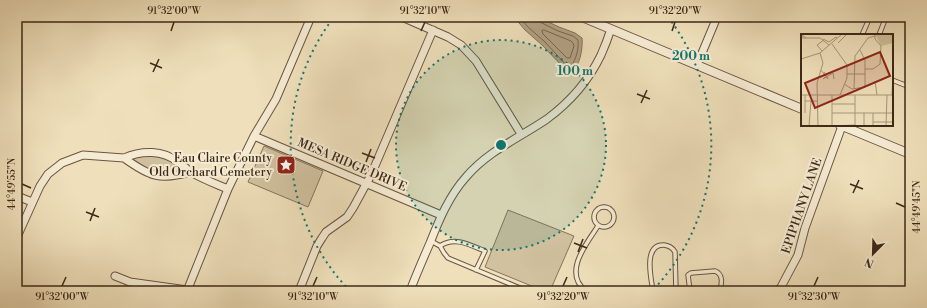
<svg xmlns="http://www.w3.org/2000/svg" width="927" height="308" font-family="'Libre Bodoni',serif">
	<rect width="100%" height="100%" fill="#efe0bb"/>
	<filter id="stains"><feTurbulence type="fractalNoise" baseFrequency=".005" numOctaves="4"/><feColorMatrix values="0 0 0 0 .2 0 0 0 0 .09 0 0 0 0 .02 0 0 0 .5 -.17"/></filter>
	<radialGradient id="worn" r=".72"><stop offset=".6" stop-color="#630" stop-opacity="0"/><stop offset="1" stop-color="#630" stop-opacity=".3"/></radialGradient>
	<path fill="#d1c19f" stroke="#87745b" d="M264 146 323 171 308 207 248 182Z
		M150 155C165 157 170 160 182 169L183 171C179 172 174 173 170 174 157 174 142 169 133 159L134 158Z
		M508 210 574 236 550 291H544L485 267Z"/>
	<path fill="#b2a183" stroke="#837158" d="M514 17H538L559 27 575 33 582 38C583 48 580 68 570 73L566 70 542 45 525 30Z"/>
	<g fill="none" stroke-linecap="round" stroke-linejoin="round">
		<path stroke="#78644d" stroke-width="1" d="M519 17 528 27 545 42 568 67H571C576 59 579 49 578 40L573 36 558 31 540 22 538 20 537 17
			M544 30 571 41 573 43 574 46 570 58H567L543 34 542 31Z"/>
		<g stroke="#6a5640" stroke-width="5.5">
			<path id="service" d="M180 18V17
				M862 35 870 17
				M879 35 886 17
				M892 80 910 87
				M594 217a10 10 0 1 1 20 0a10 10 0 1 1-20 0Z
				M431 241 440 246 444 253 448 258 527 291
				M440 246C455 236 470 245 485 251L476 270
				M586 291C562 273 587 243 598 226
				M653 291C651 278 643 244 664 245 669 246 672 247 675 252L676 291
				M690 291 688 275 691 273 715 271C723 274 722 283 720 289L716 291"/>
		</g>
		<g stroke="#6a5640" stroke-width="9">
			<path id="minor" d="M402 17 448 37 461 45 476 61 521 134
				M697 65 717 17
				M254 136 441 215
				M124 158C149 176 160 181 190 172
				M17 196 32 202
				M17 237 40 186 48 174 62 163 83 155 124 158C142 150 163 150 178 162 183 165 186 169 191 172 202 179 216 184 228 189
				M115 276 130 282 187 290
				M187 291 228 189 254 136 276 99 311 17
				M299 291 317 246 322 238 326 232 347 217 353 208 371 175 433 30
				M410 291C416 275 423 259 430 243 439 220 449 196 466 177 488 151 519 138 547 119 570 102 589 80 601 55 605 46 608 38 611 29
				M778 291 781 287 798 255 805 228 842 126"/>
		</g>
		<g stroke="#6a5640" stroke-width="10">
			<path id="tertiary" d="M582 17 802 109
				M840 125 910 154"/>
		</g>
		<use href="#service" stroke="#f5ebd3" stroke-width="3.5"/>
		<use href="#minor" stroke="#f5ebd3" stroke-width="7"/>
		<use href="#tertiary" stroke="#f5ebd3" stroke-width="8"/>
	</g>
	<path fill="none" stroke="#3d2817" stroke-width="1.5" d="M171 31 174 22M421 31 425 22M672 31 675 22M150 63 162 68M153 72 159 59M637 94 650 99M641 103 647 90M362 153 375 158M366 162 371 149M22 184 31 188M850 184 863 189M853 193 859 180M896 203 905 207M86 212 99 217M90 221 95 208M574 243 587 248M578 252 583 239M62 286 66 277M313 286 317 277M563 286 567 277M814 286 818 277"/>
	<circle cx="501" cy="145" r="105" fill="#0f766e" fill-opacity=".12"/>
	<g fill="none" stroke="#0f766e" stroke-width="2" stroke-dasharray="2 4">
		<circle cx="501" cy="145" r="105"/>
		<path d="M350 291A210 210 0 0 1 334 17M668 17A210 210 0 0 1 652 291"/>
	</g>
	<defs>
		<g id="sight-square" transform="scale(1)"><rect x="-9" y="-9" width="18" height="18" rx="4" fill="#8f2418" stroke="#f5ebd3"/><path d="M0-6L1.8-2.2L6-1.7L2.9 1.2L3.7 5.4L0 3.3L-3.7 5.4L-2.9 1.2L-6-1.7L-1.8-2.2Z" fill="#fff"/></g>
	</defs>
	<g fill-rule="evenodd">
		<use href="#sight-square" x="286" y="165"/>
	</g>
	<g text-anchor="middle" dominant-baseline="central" stroke-width="4" stroke-linejoin="round" paint-order="stroke">
		<g font-size="12" fill="#3d2817" stroke="#f5ebd3" text-anchor="end">
			<text x="272" y="158">Eau Claire County<tspan x="272" dy="14">Old Orchard Cemetery</tspan></text>
		</g>
		<g font-size="12" fill="#3d2817" stroke="#f5ebd3">
			<text transform="translate(352 165) rotate(23)">MESA RIDGE DRIVE</text>
			<text transform="translate(802 206) rotate(-71)">EPIPHANY LANE</text>
		</g>
	</g>
	<g transform="translate(801 34)">
		<rect width="92" height="92" fill="#efe0bb"/>
		<path d="M74 0H92V9L80 12Z" fill="#d1c19f"/>
		<path fill="none" stroke="#a89679" stroke-width="1" d="M5 4 1 1V4H19L28 11M22 5 28 8 35 3 36 4M37 9 46 0M31 10 46 31V44L39 61M21 17 16 11 23 6M0 25 19 19 41 0M64 35H72L79 30 80 12 74 5V0M20 36 27 45 23 38M46 40H64M24 43 22 45 32 39 33 45M74 47 76 61M43 50 51 55 64 53V26L59 16M53 55 54 22 67 4 74 2M0 61H92M4 61V79M31 61V92M54 61V92M91 61 92 43M4 67H17M31 70H54M31 79H92M63 79V92M72 79V92M72 88H92M8 92 10 67M17 92 16 49 22 29 19 19M31 92 54 91M85 92 86 61"/>
		<path fill="#8f2418" fill-opacity="0.15" stroke="#8f2418" stroke-width="2" d="M79 18 89 42 14 74 4 49Z"/>
		<rect width="92" height="92" fill="none" stroke="#3d2817" stroke-width="2"/>
	</g>
	<circle cx="501" cy="145" r="6" fill="#0f766e" stroke="#f5ebd3" stroke-width="2"/>
	<g font-size="12" text-anchor="middle" font-weight="bold" fill="#0f766e" stroke="#f5ebd3" stroke-width="4" stroke-linejoin="round" paint-order="stroke">
		<text x="691" y="60">200 m</text>
		<text x="575" y="75">100 m</text>
	</g>
	<rect width="927" height="308" fill="none" stroke="#efe0bb" stroke-width="44"/>
	<g transform="translate(873 254) rotate(203)" stroke="#f5ebd3" stroke-width="3" paint-order="stroke">
	<path d="M0-3L7 15L0 10L-7 15Z" fill="#3d2817"/>
	<text y="-6" font-size="11" font-weight="bold" text-anchor="middle" fill="#3d2817">N</text>
	</g>
	<rect x="22" y="22" width="883" height="264" fill="none" stroke="#3d2817" stroke-width="1.5"/>
	<g font-size="10" text-anchor="middle" fill="#3d2817">
		<text x="174" y="14">91°32'00"W</text>
		<text x="425" y="14">91°32'10"W</text>
		<text x="675" y="14">91°32'20"W</text>
		<text transform="translate(11 184) rotate(-90)" y="4">44°49'55"N</text>
		<text transform="translate(916 207) rotate(-90)" y="4">44°49'45"N</text>
		<text x="62" y="300">91°32'00"W</text>
		<text x="313" y="300">91°32'10"W</text>
		<text x="563" y="300">91°32'20"W</text>
		<text x="814" y="300">91°32'30"W</text>
	</g>
	<rect width="100%" height="100%" filter="url(#stains)"/>
	<rect width="100%" height="100%" fill="url(#worn)"/>
</svg>
